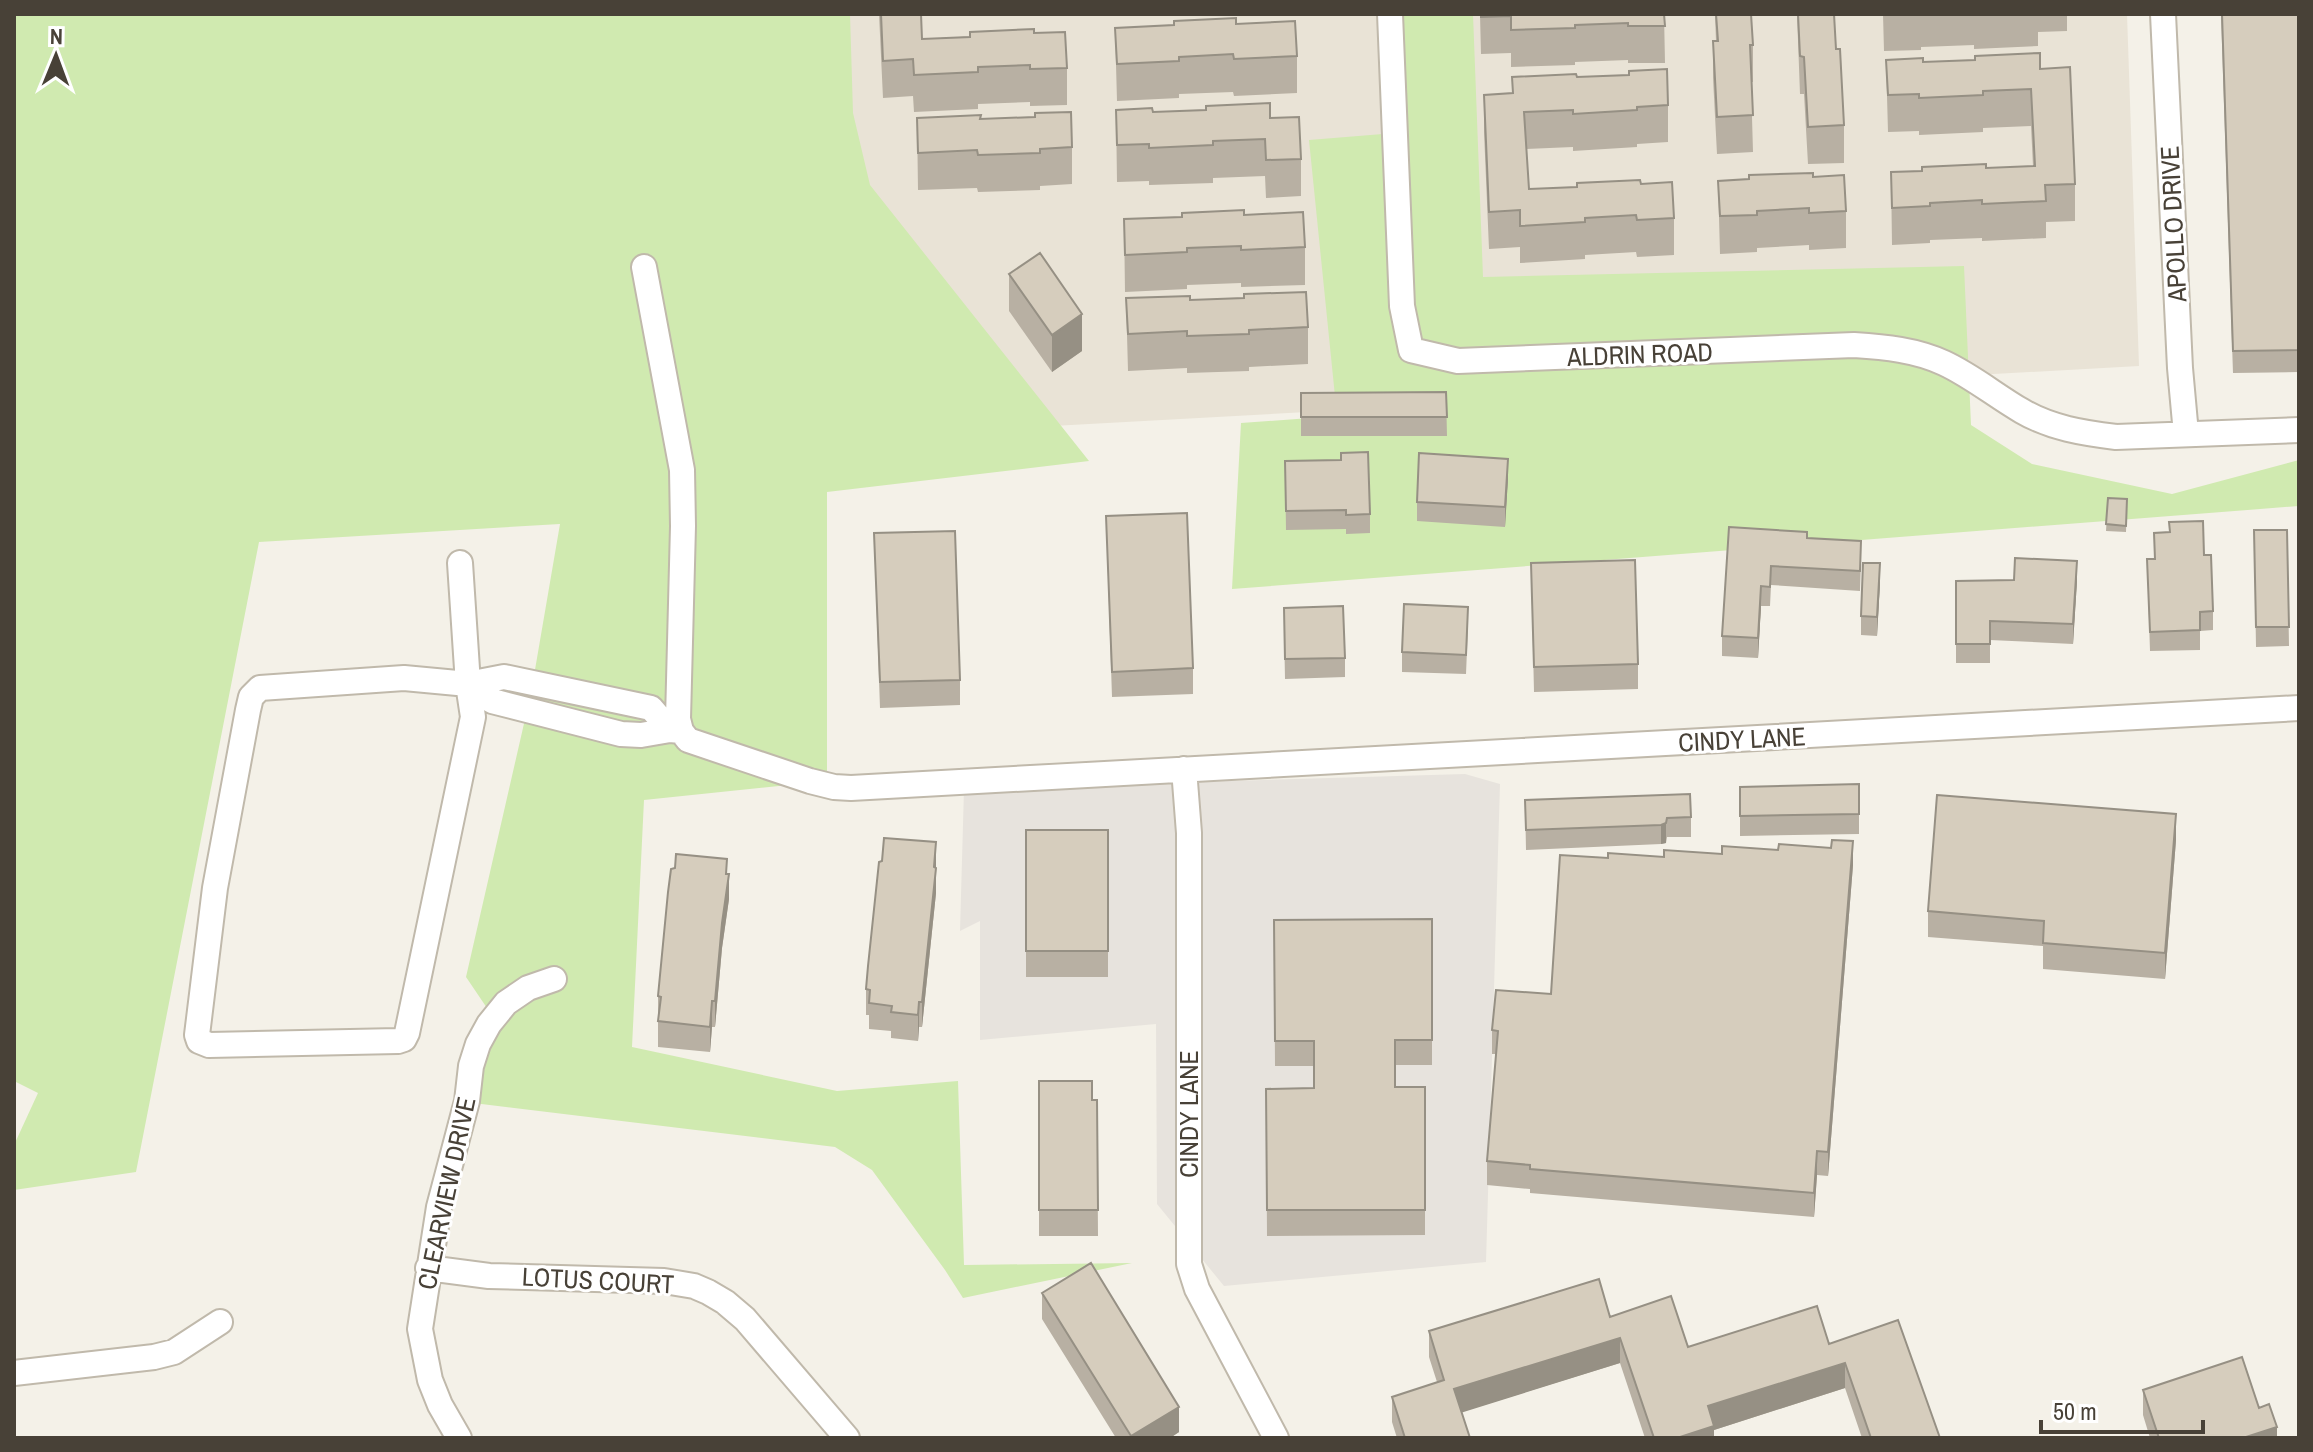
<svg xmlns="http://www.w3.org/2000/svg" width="2313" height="1452" font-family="'Archivo Narrow',sans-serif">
	<rect width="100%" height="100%" fill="#f4f1e8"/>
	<path fill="#e9e3d6" d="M841 14H2127L2139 366 964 431 845 178Z"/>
	<path fill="#e7e3dd" d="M1465 774 1500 784 1486 1262 1224 1286 1157 1204 1156 1024 980 1040V921L960 931 964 789Z"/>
	<path fill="#d0eab0" d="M14 14H850L853 113 870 185 1089 461 827 492V781L644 800 632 1047 837 1091 958 1081 964 1265 1132 1263 963 1298 945 1270 872 1170 835 1147 457 1101 489 1011 466 977 531 693 560 524 259 542 136 1172 14 1190V1145L38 1093 14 1081Z
		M1388 14H1473L1483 277 1964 266 1971 425 2032 464 2172 494 2299 460V506L1232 589 1241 423 1337 416 1309 140 1395 133Z"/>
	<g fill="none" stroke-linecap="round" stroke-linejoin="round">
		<g stroke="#c0b9ab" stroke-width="28">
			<path id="minor" d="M1390 14 1402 306 1411 350 1458 361 1854 345C1885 347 1916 350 1944 363 1972 376 1996 396 2022 411 2051 428 2083 433 2116 437L2299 430
				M2163 14 2180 368 2186 434
				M644 267 682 470 683 526 678 719 681 731 688 740 810 781 834 787 851 788 2299 708
				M460 563 468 684 473 717 407 1033 404 1039 398 1041 209 1045 199 1041 197 1035 215 888 248 710 251 697 260 688 404 678 468 684
				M670 730 651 708 504 677 468 684 492 701 621 734 641 735 670 730 681 731
				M1184 769 1189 833V1264L1197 1289 1276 1438
				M428 1268 489 1276 664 1281 694 1286 708 1292 725 1302 745 1319 847 1438
				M14 1373 154 1357 174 1352 220 1322
				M459 1438 440 1405 430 1380 420 1329 439 1207 467 1101 471 1066 478 1044 489 1024 506 1003 528 988 554 979"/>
		</g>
		<use href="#minor" stroke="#fff" stroke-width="24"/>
	</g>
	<path fill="#b8b0a3" d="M879 14H921L922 39 1034 33 1067 68V105L1030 106V102L978 104V109L914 112 913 96 883 98Z
		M1480 14H1664L1665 63H1628V60L1575 62V65L1511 67V53L1481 54Z
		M1715 14H1751L1753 45V82H1751L1753 152 1717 154 1713 78V41H1716Z
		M1797 14H1834L1836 49 1844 125V163L1808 164 1804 94H1800Z
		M1883 14H2067V31L2038 32V46L1974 49V45L1921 47V50L1884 51Z
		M2221 14H2299V372L2233 373Z
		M1236 24 1297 56V93L1234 96 1233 92 1179 94V98L1117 101 1115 28Z
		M1886 60 2040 69 2075 184V221L2046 222V238L1982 241V238L1930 240V243L1892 245 1891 172 2033 166 2031 126 1983 128V132L1919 135V131L1888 132Z
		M1512 77H1577L1668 105V142L1637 144V147L1573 151V147L1526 149 1529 189 1641 184 1674 218V255L1637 257 1636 252 1585 255V259L1520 263V247L1489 249 1484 132V95L1512 93Z
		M1116 110 1270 118 1301 159V196L1266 198 1265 176 1213 178V183L1149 185V181L1117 182Z
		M917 118 980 119 1072 147V184L1040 186V190L978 192 977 188 918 190Z
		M1813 177 1846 211V248L1809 250V245L1757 248V252L1720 254 1718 181Z
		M1244 215 1305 247V285L1241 287V283L1187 285V289L1125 292 1124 219Z
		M1009 274 1082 351 1052 372 1009 311Z
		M1126 298 1190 300 1308 327V364L1249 367V371L1187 373V368L1128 371Z
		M1446 392 1447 436H1301V393Z
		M1285 461 1370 514V533L1346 534V529L1286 530Z
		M1508 478 1505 527 1417 521V502Z
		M2108 498 2127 499 2126 532 2106 531Z
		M1106 516 1193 668V694L1112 697Z
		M1729 527 1807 538 1861 560 1860 591 1771 585 1770 606H1761L1758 658 1722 656V636Z
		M2254 530H2287L2289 646 2256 647Z
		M874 533 960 680V705L880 708Z
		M2204 555 2213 611V630L2200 631V650L2150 651 2147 559Z
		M1531 563 1638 664V689L1534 692Z
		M1956 581H2077L2073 644 1990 640V663H1956Z
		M1880 583 1877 636 1861 635V616Z
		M1468 626 1466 674 1402 672V652Z
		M1284 627 1345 658V677L1285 679Z
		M1859 784V834L1740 836V787Z
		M1525 800 1691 817V837H1667L1666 843 1661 844 1526 850Z
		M1026 830H1108V977H1026Z
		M2176 840 2165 979 2043 969V946L1928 937V911Z
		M936 842V893L922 1027H919L918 1041 891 1038V1031L869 1029V1015H866V989Z
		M1664 857 1853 865 1828 1176 1817 1175 1814 1217 1530 1193V1189L1487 1185V1161L1496 1054H1492V1030L1551 994 1608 858Z
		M727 874 729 899 722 948 715 1027H712L710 1052 658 1047V996Z
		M1432 919V1065H1395V1087H1425V1235L1267 1236 1266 1089 1314 1088V1066H1275L1274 920Z
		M1039 1081 1092 1100H1097L1098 1236H1039Z
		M1042 1293 1179 1432 1170 1438H1116L1042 1319Z
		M1610 1317 1688 1347 1829 1344 1940 1438H1862L1845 1388 1714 1430V1438H1645L1620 1363 1461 1412 1470 1438H1397L1392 1422V1397L1437 1382 1429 1357V1331Z
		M2143 1390 2259 1408 2277 1438H2150L2143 1415Z"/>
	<path fill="#969084" d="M1082 314V351L1052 372V335Z
		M1508 459V478L1505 527V507Z
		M2077 561V581L2073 644V624Z
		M1880 563V583L1877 636V617Z
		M1761 586V606L1758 658V638Z
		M2176 814V840L2165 979V953Z
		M1666 823V843L1661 844V825Z
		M1853 841V865L1828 1176V1152Z
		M936 842V893L922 1027V1002Z
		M727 859V885L729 874V899L722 948 715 1027V1001Z
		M712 1001V1027L710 1052V1027Z
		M919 1002V1027L918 1041V1015Z
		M1817 1151V1175L1814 1217V1193Z
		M1620 1338V1363L1454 1415V1389Z
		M1845 1363V1388L1714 1430V1438H1677L1708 1406Z
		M1179 1407V1432L1170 1438H1131V1436Z
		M2277 1427V1438H2243Z"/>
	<path fill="#d6cdbd" stroke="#969084" stroke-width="2" d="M881 14H921L922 39 970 37V32L1034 29V33L1065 32 1067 68 1030 69V65L978 67V72L914 75 913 59 883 61Z
		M1481 14H1664L1665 26H1628V23L1575 25V28L1511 30V16L1481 17Z
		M1716 14H1751L1753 45H1750L1753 115 1717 117 1713 41H1718Z
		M1798 14H1834L1836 49H1840L1844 125 1808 127 1804 57 1800 56Z
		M2222 14H2299V350L2233 351Z
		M1236 18V24L1295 21 1297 56 1234 59 1233 54 1179 57V61L1117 64 1115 28 1174 25V21Z
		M2040 53V69L2070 67 2075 184 2045 185 2046 201 1982 204V200L1930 203V206L1892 208 1891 172 1922 171V167L1986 164V168L2035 166 2031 89 1983 91V95L1919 98V94L1888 95 1886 60 1923 58V62L1975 60V56Z
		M1667 69 1668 105 1637 107V110L1573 114V110L1524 112 1529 189 1577 187V183L1640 180 1641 184 1672 182 1674 218 1637 220 1636 215 1585 218V222L1520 226V210L1489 212 1484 95 1513 93 1512 77 1576 74 1577 77 1629 75V71Z
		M1270 103V118L1299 117 1301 159 1266 160 1265 139 1213 141V145L1149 148V144L1117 145 1116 110 1152 108 1153 112 1206 110V106Z
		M1071 112 1072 147 1040 149V153L978 155 977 150 918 153 917 118 981 115 980 119 1035 117V113Z
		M1813 173V177L1844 175 1846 211 1809 213V208L1757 211V215L1720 216 1718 181 1749 179V175Z
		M1244 210V215L1303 212 1305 247 1241 250V246L1187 248V252L1125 255 1124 219 1182 217V213Z
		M1040 253 1082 314 1052 335 1009 274Z
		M1306 292 1308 327 1249 330V334L1187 336V331L1128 334 1126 298 1190 296V300L1244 298V294Z
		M1446 392 1447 417H1301V393Z
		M1368 452 1370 514 1346 515V510L1286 511 1285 461 1341 460V453Z
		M1419 453 1508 459 1505 507 1417 502Z
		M2108 498 2127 499 2126 526 2106 524Z
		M1187 513 1193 668 1112 672 1106 516Z
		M2203 521 2204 555H2211L2213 611 2200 612V630L2150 632 2147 559H2155L2154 533 2170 532 2169 522Z
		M1729 527 1807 532V538L1861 541 1860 571 1771 566 1770 587 1761 586 1758 638 1722 636Z
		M2254 530H2287L2289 627H2256Z
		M955 531 960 680 880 682 874 533Z
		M2015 558 2077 561 2073 624 1990 621V644H1956V581L2014 580Z
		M1635 560 1638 664 1534 667 1531 563Z
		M1863 563H1880L1877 617 1861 616Z
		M1404 604 1468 607 1466 655 1402 652Z
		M1343 606 1345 658 1285 659 1284 608Z
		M1859 784V814L1740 816V787Z
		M1690 794 1691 817 1667 818 1666 823 1661 825 1526 830 1525 800Z
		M1937 795 2176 814 2165 953 2043 943 2044 921 1928 911Z
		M1026 830H1108V951H1026Z
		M884 838 936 842 934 867 936 868 922 1002H919L918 1015 891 1012 892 1006 869 1003 870 990 866 989 868 966 879 862 882 861Z
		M1832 840 1853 841 1828 1152 1817 1151 1814 1193 1530 1169V1165L1487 1161 1498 1031 1492 1030 1496 990 1551 994 1560 855 1608 858V853L1664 857V850L1722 854V846L1778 850 1779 844 1831 848Z
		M676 854 727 859 726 874H729L722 923 715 1001H712L710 1027 658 1021 661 997 658 996 668 892 671 869 675 868Z
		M1432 919V1040H1395V1087H1425V1210H1267L1266 1089 1314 1088V1041H1275L1274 920Z
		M1039 1081H1092V1100H1097L1098 1210H1039Z
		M1091 1263 1179 1407 1131 1436 1042 1293Z
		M1599 1279 1610 1317 1671 1296 1688 1347 1817 1306 1829 1344 1898 1320 1940 1438H1871L1845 1363 1708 1406 1714 1426 1677 1438H1654L1620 1338 1454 1389 1470 1438H1405L1392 1397 1444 1380 1429 1331Z
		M2242 1357 2259 1408 2269 1404 2277 1427 2243 1438H2159L2143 1390Z"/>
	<g text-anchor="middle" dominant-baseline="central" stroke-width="6" stroke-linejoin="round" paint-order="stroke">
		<g font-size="26" fill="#484137" stroke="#fff">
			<text transform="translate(2173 224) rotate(-93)">APOLLO DRIVE</text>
			<text transform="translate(1640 354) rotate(-2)">ALDRIN ROAD</text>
			<text transform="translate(1742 739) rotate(-3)">CINDY LANE</text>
			<text transform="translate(1188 1114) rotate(-90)">CINDY LANE</text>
			<text transform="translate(446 1193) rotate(-78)">CLEARVIEW DRIVE</text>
			<text transform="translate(598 1280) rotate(3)">LOTUS COURT</text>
		</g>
	</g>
	<rect width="2313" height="1452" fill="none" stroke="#484137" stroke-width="32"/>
	<g transform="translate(56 56) rotate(1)" stroke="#ffffff" stroke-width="6" paint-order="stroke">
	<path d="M0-6L14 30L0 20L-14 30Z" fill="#484137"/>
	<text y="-12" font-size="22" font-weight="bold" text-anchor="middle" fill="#484137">N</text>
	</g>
	<path d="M2041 1420v12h162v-12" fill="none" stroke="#484137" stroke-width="4"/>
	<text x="2053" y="1420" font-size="24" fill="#484137" stroke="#ffffff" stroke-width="6" paint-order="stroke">50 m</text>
</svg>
